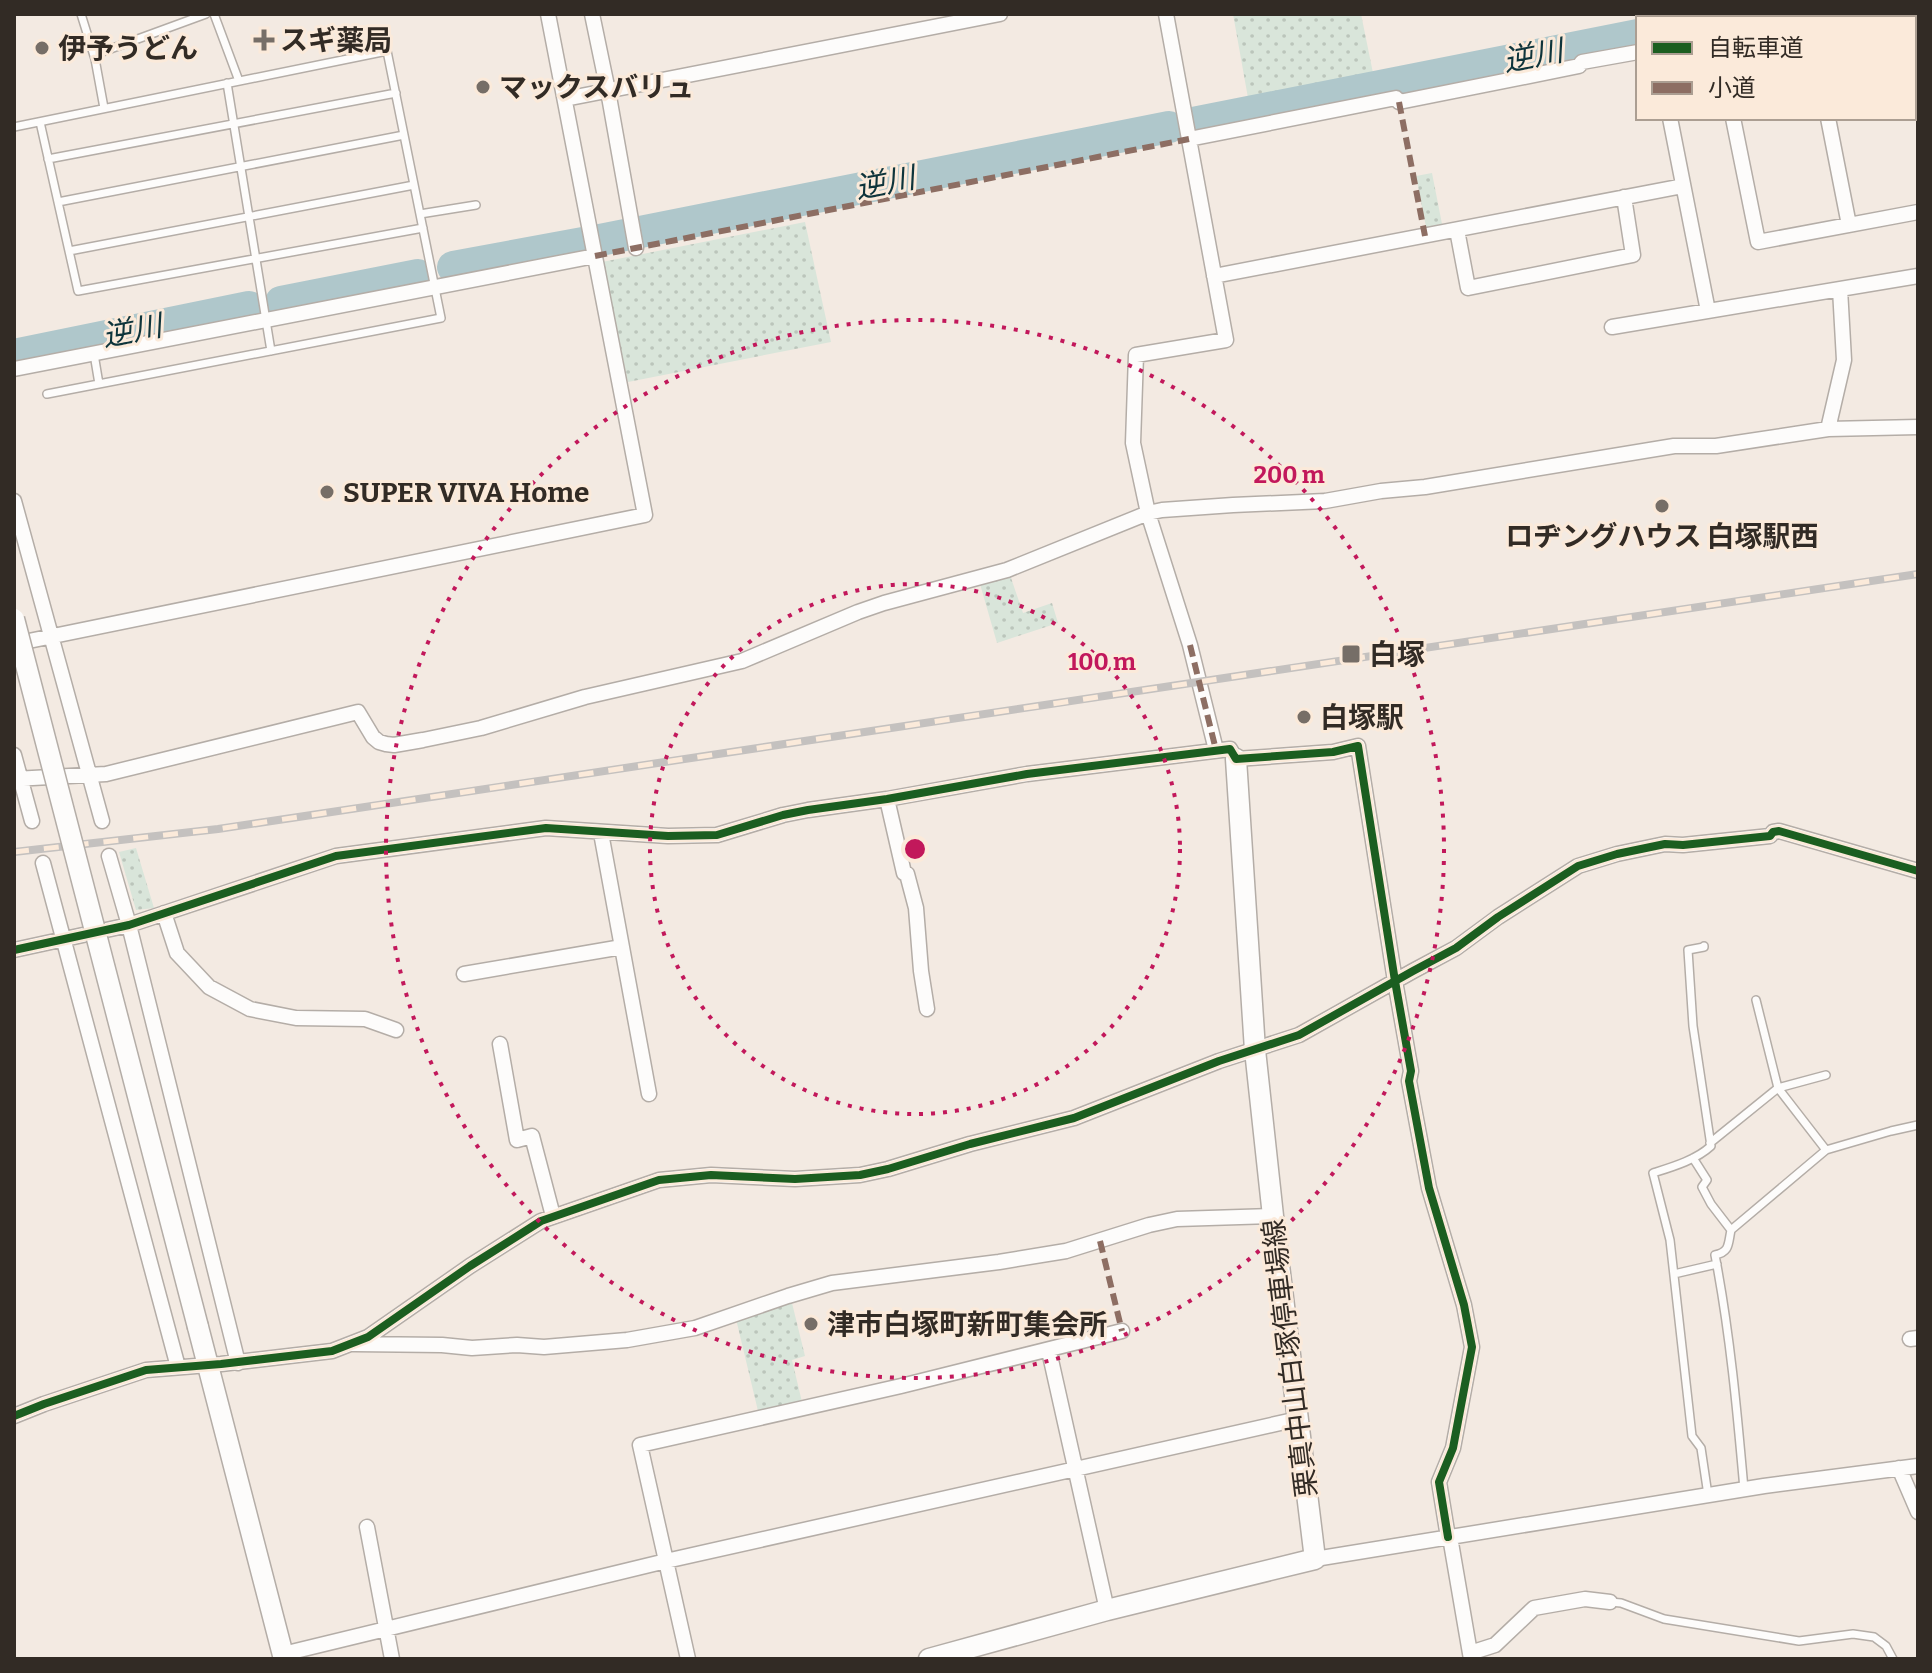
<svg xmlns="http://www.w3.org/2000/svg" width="1932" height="1673" font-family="Bitter,'Noto Sans JP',serif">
	<defs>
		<pattern id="grass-dots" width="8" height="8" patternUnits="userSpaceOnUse" patternTransform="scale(2)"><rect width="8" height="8" fill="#d9e5da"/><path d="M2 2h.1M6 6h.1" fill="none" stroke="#bbc5bb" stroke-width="1.8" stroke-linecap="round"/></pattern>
	</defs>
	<rect width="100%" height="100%" fill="#f3eae2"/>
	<path fill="url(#grass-dots)" d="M1233 14H1361L1373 73 1248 98Z
		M1432 173 1442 224 1426 227 1416 176Z
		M805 222 831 342 628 382 602 262Z
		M1010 575 1023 613 1052 603 1058 623 997 643 980 584Z
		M136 848 154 908 136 910 119 852Z
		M791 1299 805 1356 792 1360 802 1402 758 1411 736 1319Z"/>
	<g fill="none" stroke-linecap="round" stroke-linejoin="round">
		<path stroke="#afc7cb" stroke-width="32" d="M1729 18 1749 14
			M1193 123 1638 35
			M600 240 1169 127
			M453 267 583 243
			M281 302 418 275
			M14 355 249 307"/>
		<g stroke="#b4ada7" stroke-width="10">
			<path id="lane" d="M81 14 95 59 104 108
				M214 14 239 81
				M94 55 206 14
				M227 83 271 351
				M40 122 78 291 423 228
				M14 127 387 51 441 318 47 394
				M48 159 396 93
				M58 202 404 135
				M420 214 476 205
				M69 251 414 185
				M94 354 99 384
				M1704 946V947L1688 950 1693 1026 1711 1146C1696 1160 1672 1167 1653 1173L1670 1240 1692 1436 1701 1448 1708 1495
				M1756 1000 1778 1088 1826 1150
				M1710 1143 1778 1088 1826 1075
				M1693 1158 1707 1180 1702 1187 1711 1204 1731 1230
				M1674 1274 1717 1264
				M1744 1489C1737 1410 1730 1333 1715 1255 1730 1252 1728 1244 1731 1230L1826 1150 1891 1131 1918 1125
				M1610 1602 1621 1603 1664 1619 1799 1641 1853 1634 1874 1637 1886 1646 1893 1659"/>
		</g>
		<g stroke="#b4ada7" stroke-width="17">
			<path id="street" d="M592 14 608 91 636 248
				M1166 14 1226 340 1136 355 1133 443 1148 513 1190 645 1216 750
				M1650 14 1651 18
				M1745 14 1746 18
				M1901 14 1902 18
				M1805 18 1825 14
				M1914 80 1918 101
				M565 99 1000 14
				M1670 118 1708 311
				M1733 118 1758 242 1918 212
				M1828 118 1849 225
				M1189 139 1396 98 1399 102 1579 66 1582 62 1638 52
				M1457 230 1468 288 1633 255 1624 197
				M1214 276 1683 186
				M1612 327 1918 276
				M14 369 595 256
				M1828 429 1844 360 1840 289
				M14 501 102 821
				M14 644 645 515 548 14
				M14 755 32 821
				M14 779 106 774 358 712 373 737 379 742 386 744 394 745 423 740 481 728 585 697 742 661 858 612 884 603 1007 570 1148 513 1162 510 1233 505 1325 501 1381 491 1425 487 1674 446H1716L1828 429 1918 427
				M887 799 904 873 907 874 916 908 921 971 927 1009
				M601 833 649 1094
				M109 856 129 925 238 1363
				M43 863 178 1367
				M164 913 177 953 209 987 250 1009 296 1018 365 1019 396 1030
				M14 950 129 925 336 856 546 828 668 836 717 835 783 815 808 810 887 799 1027 774 1230 749 1236 759 1333 752 1358 746 1395 981 1411 1071 1409 1081 1429 1188 1464 1305 1472 1347 1453 1448 1439 1482 1448 1537
				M464 974 622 947
				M500 1044 517 1140 532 1136 553 1216
				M1910 1339 1918 1338
				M355 1344 442 1345 472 1348 517 1345 544 1347 627 1340 695 1328 788 1296 832 1283 999 1262 1066 1251 1149 1225 1177 1219 1273 1216
				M1049 1351 1107 1610
				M14 1416 44 1404 146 1370 221 1364 332 1351 368 1337 470 1266 541 1221 659 1180 711 1175 795 1179 860 1175 888 1169 970 1144 1074 1118 1219 1061 1299 1035 1413 971 1456 948 1498 917 1578 866 1617 854 1665 844 1683 845 1770 836 1773 832 1779 831 1918 871
				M1899 1468 1918 1512
				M367 1527 392 1659
				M1450 1537 1471 1659
				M1315 1559 1764 1486 1918 1466
				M1470 1653 1495 1645 1534 1608 1585 1599 1610 1602
				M283 1654 666 1561 1298 1419
				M688 1659 640 1445 901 1386 1122 1331"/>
		</g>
		<g stroke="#b4ada7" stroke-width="23">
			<path id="secondary" d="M198 1327 284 1659
				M929 1659 1107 1610 1315 1559 1273 1216 1255 1050 1236 759"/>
		</g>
		<use href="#lane" stroke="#fdfcfb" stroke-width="7"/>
		<use href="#street" stroke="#fdfcfb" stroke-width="14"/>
		<use href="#secondary" stroke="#fdfcfb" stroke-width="20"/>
		<g stroke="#c4c1bf" stroke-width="8">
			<path id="rail" d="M14 852 218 829 1918 574"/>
		</g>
		<use href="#rail" stroke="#fbeada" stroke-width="5" stroke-dasharray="15" stroke-linecap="butt"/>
		<g stroke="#b4ada7" stroke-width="23" stroke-linecap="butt">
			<path id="secondary-bridge" d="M14 619 198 1327"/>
		</g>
		<use href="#secondary-bridge" stroke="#fdfcfb" stroke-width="20"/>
		<path stroke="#8d6e63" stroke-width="6" stroke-dasharray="12 6" stroke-linecap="butt" d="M1399 102 1425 236
			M595 256 1189 139
			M1190 645 1216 750
			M1100 1241 1122 1331"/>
		<g stroke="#fbeada" stroke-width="13">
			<path id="cycleway" d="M14 950 129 925 336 856 546 828 668 836 717 835 783 815 808 810 887 799 1027 774 1230 749 1236 759 1333 752 1358 746 1395 981 1411 1071 1409 1081 1429 1188 1464 1305 1472 1347 1453 1448 1439 1482 1448 1537
				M14 1416 44 1404 146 1370 221 1364 332 1351 368 1337 470 1266 541 1221 659 1180 711 1175 795 1179 860 1175 888 1169 970 1144 1074 1118 1219 1061 1299 1035 1413 971 1456 948 1498 917 1578 866 1617 854 1665 844 1683 845 1770 836 1773 832 1779 831 1918 871"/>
		</g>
		<use href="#cycleway" stroke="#1b5e20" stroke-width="8"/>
	</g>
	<g fill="none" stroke="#c2185b" stroke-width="4" stroke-dasharray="4 8">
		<circle cx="915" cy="849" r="265"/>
		<circle cx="915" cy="849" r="529"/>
	</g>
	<g fill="#766e67" stroke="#fbeada" stroke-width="3">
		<path d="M260 28h8v8h8v8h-8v8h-8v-8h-8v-8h8z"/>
		<circle cx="42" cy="48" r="8"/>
		<circle cx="483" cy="87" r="8"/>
		<circle cx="327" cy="492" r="8"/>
		<circle cx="1662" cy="506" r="8"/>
		<rect x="1341" y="644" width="20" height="20" rx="4"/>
		<circle cx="1304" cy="717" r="8"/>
		<circle cx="811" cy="1324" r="8"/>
	</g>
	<g text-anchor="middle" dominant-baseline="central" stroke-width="6" stroke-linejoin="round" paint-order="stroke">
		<g font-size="28" font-weight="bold" fill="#322b25" stroke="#fbeada" text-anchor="start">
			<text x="280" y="40">スギ薬局</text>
			<text x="58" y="48">伊予うどん</text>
			<text x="499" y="87">マックスバリュ</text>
			<text x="343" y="492">SUPER VIVA Home</text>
			<text x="1662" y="536" text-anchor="middle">ロヂングハウス 白塚駅西</text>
			<text x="1369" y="654">白塚</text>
			<text x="1320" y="717">白塚駅</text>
			<text x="827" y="1324">津市白塚町新町集会所</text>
		</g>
		<g font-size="28" fill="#322b25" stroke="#fbeada">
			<text transform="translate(1290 1358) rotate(-97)">栗真中山白塚停車場線</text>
		</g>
		<g font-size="30" font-style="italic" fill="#0e343b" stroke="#fbeada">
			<text transform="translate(1533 56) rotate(-11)">逆川</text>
			<text transform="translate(885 183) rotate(-11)">逆川</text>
			<text transform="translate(132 331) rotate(-11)">逆川</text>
		</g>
	</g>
	<circle cx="915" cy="849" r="12" fill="#c2185b" stroke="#fbeada" stroke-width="4"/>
	<g font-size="24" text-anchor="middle" font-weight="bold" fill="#c2185b" stroke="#fbeada" stroke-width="6" stroke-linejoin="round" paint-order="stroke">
		<text x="1289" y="483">200 m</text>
		<text x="1102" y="670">100 m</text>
	</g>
	<rect width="1932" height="1673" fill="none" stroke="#322b25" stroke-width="32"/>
	<rect x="1636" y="16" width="280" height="104" fill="#fbeada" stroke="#ab9e92" stroke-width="2"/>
	<rect x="1652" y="42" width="40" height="12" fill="#1b5e20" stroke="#ab9e92" stroke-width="2"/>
	<text x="1708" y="56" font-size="24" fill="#322b25">自転車道</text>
	<rect x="1652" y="82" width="40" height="12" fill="#8d6e63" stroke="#ab9e92" stroke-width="2"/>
	<text x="1708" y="96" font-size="24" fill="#322b25">小道</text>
</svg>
